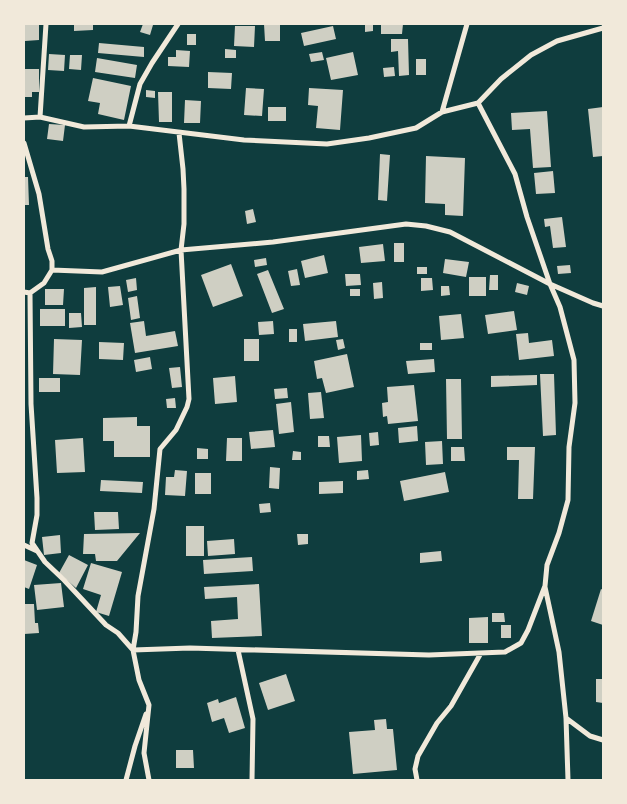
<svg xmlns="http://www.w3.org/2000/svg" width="627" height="804" font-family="Inter,sans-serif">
	<rect width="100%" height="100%" fill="#0f3d3e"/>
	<path fill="#cfcfc3" d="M25 24H39V40L25 41Z
		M74 24H93V30L74 31Z
		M143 24 153 25 150 35 140 32Z
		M264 24H280V41H265Z
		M365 24H373V31L365 32Z
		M381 24H403L402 34H381Z
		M235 26H255L254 47 234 46Z
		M333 26 336 39 304 46 301 33Z
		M187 34H196V45H187Z
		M391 39H408L409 75 399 76 398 51 391 52Z
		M99 43 144 47V57L98 53Z
		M225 49 236 50V58H225Z
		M176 50 190 51 189 67 168 66V57H176Z
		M322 52 324 60 311 62 309 54Z
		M353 52 358 75 331 80 326 58Z
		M49 54 65 55 64 71 48 70Z
		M70 55H82L81 70 69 69Z
		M97 58 137 65 135 78 95 72Z
		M416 59H426V75H416Z
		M394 67 395 76 384 77 383 68Z
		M24 69H39V92H32V97H24Z
		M208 72 232 73 231 89 208 88Z
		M93 78 131 86 124 120 98 114 100 103 88 101Z
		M246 88 264 89 262 116 244 115Z
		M309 88 343 90 340 130 316 128 318 106 308 105Z
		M146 90 155 91V98L146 97Z
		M158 92H172V122H159Z
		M185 100 201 101 200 123H184Z
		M268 107H286V121H268Z
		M603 107V156L593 157 588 109Z
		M547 111 551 167 533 168 530 129 512 130 511 113Z
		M49 124 65 125 63 141 47 139Z
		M380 154 390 155 387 201 378 200Z
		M426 156 465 158 463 216 445 215V204L425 203Z
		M553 171 555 193 536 194 534 173Z
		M24 177H28L29 205H24Z
		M253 209 256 222 247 224 245 211Z
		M562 217 566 247 553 248 550 226 545 227 544 219Z
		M394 243H404V262H394Z
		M383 244 385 261 361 263 359 247Z
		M324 255 328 273 305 278 301 261Z
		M266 258 267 265 255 267 254 260Z
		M445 259 469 262 466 277 443 273Z
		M231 264 243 296 213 307 201 275Z
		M570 265 571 273 558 274 557 266Z
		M417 267H427V274H417Z
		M297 269 300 285 291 286 288 271Z
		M268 270 284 309 272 313 257 274Z
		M345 274H360L361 285 346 286Z
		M490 275H498V290H489Z
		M469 277H486V296H469Z
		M136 278 137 290 128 292 126 280Z
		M421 278H432L433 290 421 291Z
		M382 282 383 298 374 299 373 283Z
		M517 283 529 286 527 295 515 292Z
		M120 286 123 305 110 307 108 287Z
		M441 286H449L450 295 441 296Z
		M96 287V325H84V288Z
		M45 289H64L63 305H45Z
		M350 289H360V296H350Z
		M137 296 140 318 131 320 128 298Z
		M40 309H65V326H40Z
		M514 311 517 330 488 334 485 315Z
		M69 313H81L82 327 69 328Z
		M461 314 464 338 441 340 439 316Z
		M144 321 146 336 175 331 178 346 135 353 130 323Z
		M273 321 274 334 259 335 258 322Z
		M336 321 338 337 305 341 303 324Z
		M289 329H297V342H289Z
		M528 333 529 343 552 340 554 356 519 360 516 334Z
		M54 339 82 340 80 375 53 374Z
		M244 339H259V361H244Z
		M343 339 345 348 338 350 336 340Z
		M99 342 124 343 123 360 99 359Z
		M420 343H432V350H420Z
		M347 354 354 387 326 393 322 378 317 379 314 361Z
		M150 357 152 369 136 372 134 360Z
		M434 359 435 372 408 374 406 361Z
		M180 367 182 387 172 388 169 368Z
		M540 374H554L556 435 543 436Z
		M537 375V385L491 387V376Z
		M235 376 237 402 215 404 213 378Z
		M39 378H60V392H39Z
		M446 379H461L462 439H447Z
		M414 385 418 421 388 424 387 416 383 417 382 403 388 402 387 387Z
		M287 388 288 398 275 399 274 389Z
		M321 392 324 418 310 419 308 393Z
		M175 398 176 408H167L166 399Z
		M291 402 294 432 279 434 276 404Z
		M137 417V426H150V457H114V441H103V418Z
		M417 426 418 441 399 443 398 428Z
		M273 430 275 447 251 449 249 432Z
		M378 432 379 445 370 446 369 433Z
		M361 435 362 461 339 463 337 437Z
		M318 436H329L330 447H318Z
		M83 438 85 472 57 473 55 440Z
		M227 438H242V461H226Z
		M442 441 443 464 426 465 425 442Z
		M451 447H464L465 461H451Z
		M507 447H535L533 499H518L519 460H507Z
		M197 448 208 449V459H197Z
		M293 451 301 452V460H292Z
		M270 467 280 468 279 489 269 488Z
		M175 470 187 471 185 496 165 495 166 477H174Z
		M368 470 369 479 357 480V471Z
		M445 472 449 492 404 501 400 481Z
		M195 473H211V494H195Z
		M101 480 143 482 142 493 100 491Z
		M343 481V493L319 494V482Z
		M270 503 271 512 260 513 259 504Z
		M94 512H118L119 529 95 530Z
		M186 526H204V556H186Z
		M140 533 117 561H96L95 554H83L84 534Z
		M297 534H308V544L298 545Z
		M60 535 61 553 44 555 42 537Z
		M234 539 235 554 208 556 207 541Z
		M441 551 442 561 420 563V553Z
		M69 555 88 565 76 588 59 573Z
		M252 557 253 571 204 574 203 560Z
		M24 560 37 565 29 589 24 587Z
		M91 563 122 572 109 616 96 612 101 595 83 589Z
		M61 583 64 607 37 610 34 585Z
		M259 584 262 636 212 638 211 621 238 619 237 597 205 599 204 587Z
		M601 589 603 590V625L591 621Z
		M24 604H34L35 623H38L39 633 24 634Z
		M492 613H504L505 622H492Z
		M488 617V643H469V618Z
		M501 625H511V638H501Z
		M286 674 295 701 268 710 259 683Z
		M596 679H603V703L596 702Z
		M236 697 245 728 229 733 224 718 212 722 207 703 218 699 219 703Z
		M386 719 387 729H393L397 770 353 774 349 732 375 730 374 720Z
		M176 750H193L194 768H176Z"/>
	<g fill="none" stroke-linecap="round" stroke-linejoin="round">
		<path stroke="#f1e9da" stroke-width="5" d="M478 103 515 174 527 217 550 284 593 303 603 306
			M442 112 467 24
			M40 117 46 24
			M24 118 40 117 84 127 129 126 244 140 327 144 369 138 416 128 442 112 478 103 501 79 531 55 557 41 603 28
			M129 126 140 84 152 63 178 24
			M24 143 39 194 48 249 52 261V270L44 283 30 293 24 292
			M52 270 102 272 181 250 273 242 406 224 426 226 450 232 550 284 560 307 574 360 575 403 569 447 568 500 559 533 547 565 545 586 528 630 521 643 505 652 429 655 190 648 133 650 136 632 138 596 154 509 160 449 176 430 187 407 189 399 181 250 184 224V189L183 169 179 133
			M30 293 31 404 37 498V515L32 543 45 562 64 580 106 625 118 633 133 650 139 680 149 705 144 753 149 780
			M24 545 37 551
			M545 587 559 652 566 718 568 780
			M238 650 253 719 252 780
			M566 718 590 736 603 740
			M126 780 135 746 146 714
			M417 780 415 769 418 756 437 723 451 706 481 653"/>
	</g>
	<rect width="627" height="804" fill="none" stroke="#f1e9da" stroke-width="50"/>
</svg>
